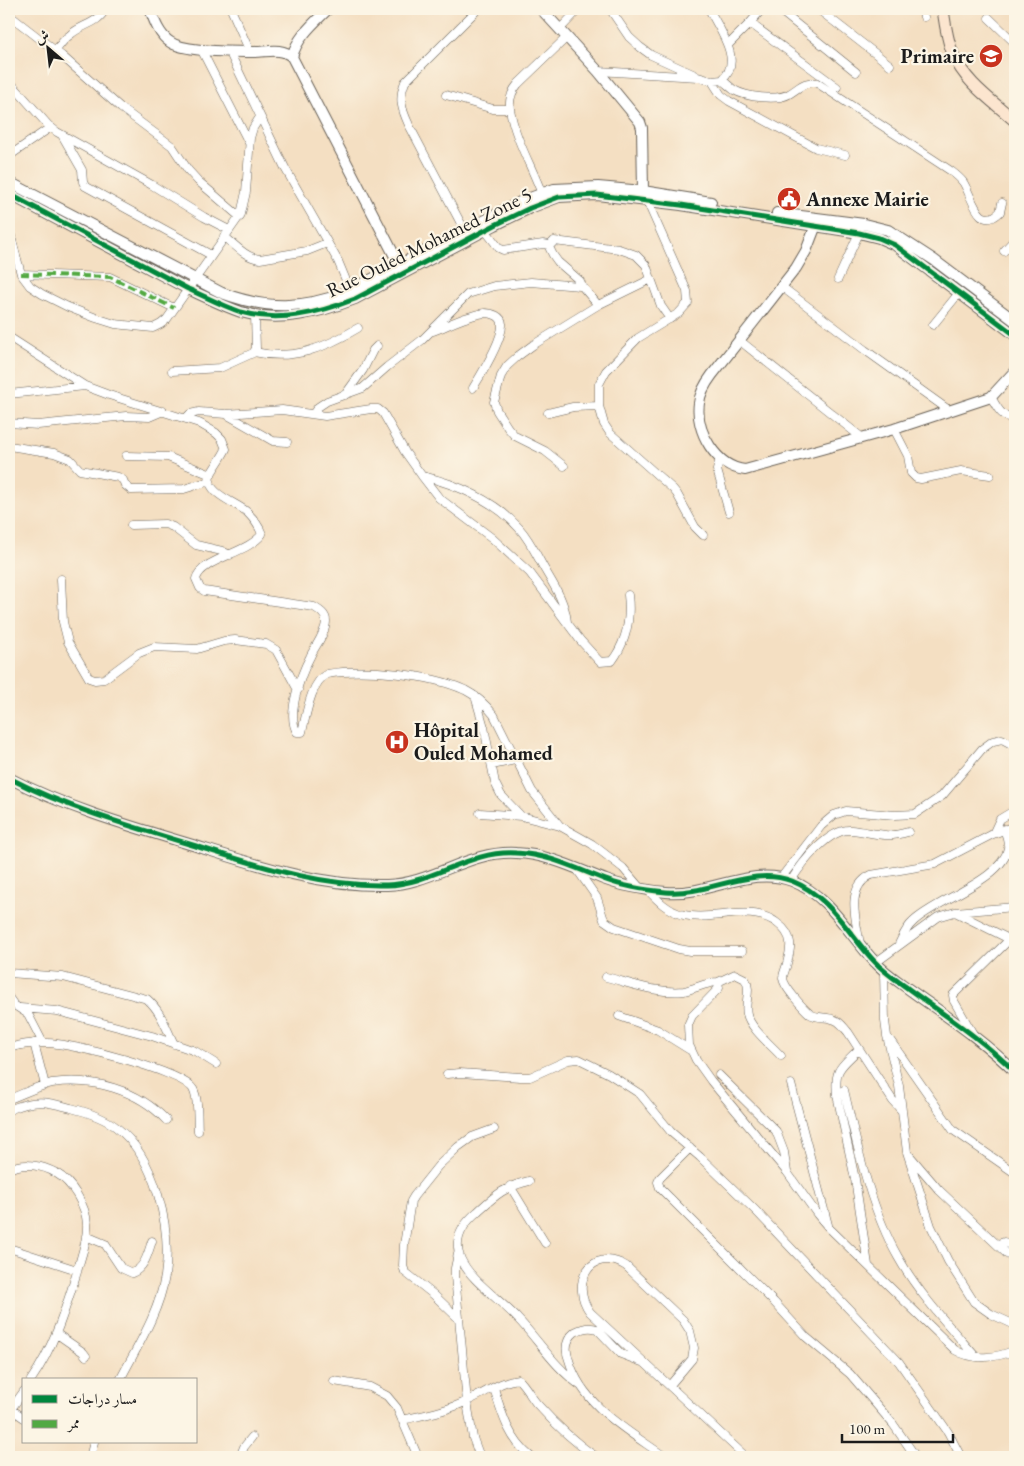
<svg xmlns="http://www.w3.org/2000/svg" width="1024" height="1466" font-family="'EB Garamond',Amiri,serif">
	<rect width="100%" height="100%" fill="#fcf5e5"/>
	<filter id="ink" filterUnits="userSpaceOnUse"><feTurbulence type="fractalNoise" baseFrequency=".02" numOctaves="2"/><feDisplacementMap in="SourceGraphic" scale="10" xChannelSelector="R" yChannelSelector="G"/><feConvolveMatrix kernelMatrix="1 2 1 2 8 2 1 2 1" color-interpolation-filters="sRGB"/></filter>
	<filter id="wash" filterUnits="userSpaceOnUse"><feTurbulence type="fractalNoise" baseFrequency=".0096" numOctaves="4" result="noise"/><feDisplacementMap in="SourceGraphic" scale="20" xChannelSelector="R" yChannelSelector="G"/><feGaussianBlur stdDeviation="1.12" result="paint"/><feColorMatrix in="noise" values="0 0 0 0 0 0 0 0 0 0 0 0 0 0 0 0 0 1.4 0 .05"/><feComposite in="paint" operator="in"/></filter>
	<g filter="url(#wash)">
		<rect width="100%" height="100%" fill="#f4dfc2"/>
	</g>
	<g filter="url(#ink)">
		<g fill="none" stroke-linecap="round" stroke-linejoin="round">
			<g stroke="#686056" stroke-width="9">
				<path id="minor" d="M231 9 250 52
					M610 9 629 37 640 47 651 55 695 75
					M778 9 856 72
					M818 9 890 65
					M922 9 924 17
					M9 15 62 56 121 108 172 146 188 170 198 181 240 217
					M989 18 1015 43
					M750 23 762 9
					M560 29 579 9
					M728 45 750 23 837 87
					M201 49 249 143
					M56 50C60 45 64 39 70 35 80 25 100 23 105 9
					M229 51 285 168 338 261 350 290
					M598 71 698 77 712 81 722 80C744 61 719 29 709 9
					M722 80C726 83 730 87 734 90 746 97 777 101 789 94 798 89 805 80 817 83L951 171C955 174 960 178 963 182 972 195 978 233 1000 212L1002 203
					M9 81 48 125 57 132 152 185 204 217 229 230
					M712 81 721 95 729 101 816 148 845 155
					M446 95 493 109H510
					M62 135 82 170 83 182 85 186 211 255
					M9 156 51 127
					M543 197C533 168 515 140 510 109 509 100 512 91 518 84L567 37
					M647 201 687 291 688 303 679 313 638 338 606 371 599 384V406L604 424 610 433 673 489 677 494 695 527 703 535
					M9 229 21 274 30 286 42 294 68 307 96 318 115 324 153 328 161 324 167 319 241 214 246 192 250 138 253 128 260 117
					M485 230 499 248 503 250 543 244 550 245
					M467 235 409 125C402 110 398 99 405 82L478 9
					M224 236C235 245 246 258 260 259L307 251 327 243
					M1004 251 1015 239
					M21 274 110 277 174 308
					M838 279 859 233
					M581 285 598 305
					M782 287 865 350 950 411
					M933 325 959 293
					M433 331C449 325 467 315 485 313 492 313 502 316 502 324 503 339 481 375 473 388
					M9 337 85 386 109 395 199 423 216 433 222 439 226 449C222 458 213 469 210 476 205 493 237 503 247 512 253 518 259 526 262 534 249 553 201 559 196 579L200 588 204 591 314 607C319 610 326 614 326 621 326 633 315 646 310 657 301 674 286 715 297 732H302C306 716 311 681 327 674 365 668 430 674 465 690 477 696 486 705 494 715L532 791 560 826
					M739 340 861 437
					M254 352C293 361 325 348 358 328
					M172 371 220 368 253 353 256 349 255 315
					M9 394 85 386
					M345 395 363 370 373 350 377 346
					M991 397C997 407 1002 419 1015 418
					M548 413 573 407 599 406
					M226 414 273 441 287 442
					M313 414 318 407 327 401 363 388 387 367 422 340 468 294 494 286 531 282 580 286 581 283 580 281 558 262 553 255 549 247 554 241 619 249 636 255 646 265 661 306 670 319
					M186 418 190 414 199 412 226 414 282 410 325 416 371 409H378L383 413 405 452 422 476C457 484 495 501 519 528 530 540 537 556 545 570 555 587 565 602 567 622
					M9 423 38 425 126 416 149 417 163 411
					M894 429 908 456 911 473 916 478 921 479 961 471 990 475
					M9 446 54 453 70 459 80 470 118 477 123 480 125 485 131 490 184 489 210 481
					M126 456 168 457 211 475
					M720 458 717 470 729 512
					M564 466 545 451 515 436 508 428 497 411 494 402 501 376 507 366 518 356 533 345 598 305 651 279
					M422 476 439 498 492 538 530 573 580 640 600 662 612 661C627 641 631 620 628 595
					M131 525 165 524 173 527 196 545 222 551 230 555
					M61 579 63 622 68 642 89 678 95 680 104 679 139 653 154 647 197 649 224 641 235 640 266 644 276 650 298 690
					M475 696 484 727 495 783 501 795 521 816 560 826 592 844 623 868 640 888
					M492 765 515 760
					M480 813 521 816
					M993 834 1000 819 1015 810
					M576 868 597 898 604 920 614 927 679 949 690 951H742
					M781 878 821 826 834 815 846 811 895 815 915 814 942 796 982 749 993 741 1002 739 1015 746
					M791 881C801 864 829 828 851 830 862 831 874 834 885 835 893 836 901 834 908 832
					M647 889C657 900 669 912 684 915 714 922 750 903 777 923 795 936 791 949 786 967 785 970 783 975 783 978 783 986 803 1008 810 1014 818 1019 827 1016 835 1020 841 1022 844 1028 848 1032L893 1101 902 1111
					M957 913 1015 942
					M860 944C856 920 845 888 871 875L935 864 993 834 1015 826
					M899 944C903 936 906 928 913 922 935 900 1003 880 1008 848 1009 842 1006 835 1004 829
					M875 963 938 917 955 912 1015 907
					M884 971 885 1021 887 1036 899 1086 907 1152 931 1226 948 1261 974 1302 991 1314 1015 1325
					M9 973 63 977 147 999C161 1011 166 1028 174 1044
					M606 977C630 983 658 994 684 991 695 989 707 982 718 982L719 988 692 1016 688 1025 689 1045 696 1060 711 1081 787 1172 817 1214 828 1227 955 1350C973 1361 997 1358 1015 1350
					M718 982 735 974 745 979C752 990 744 1002 747 1014 750 1028 771 1045 781 1056
					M9 998 14 1005 28 1014 43 1043
					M20 1008 57 1011 152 1036 195 1051 216 1064
					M619 1016 658 1030 690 1050
					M973 1034 954 1001 953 995 1010 939
					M890 1040 953 1130 1015 1173
					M34 1043 45 1085
					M9 1048C21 1044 34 1043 47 1043 70 1043 182 1071 193 1089 199 1100 197 1118 198 1131
					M859 1049C841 1067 834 1068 837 1095L855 1179 868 1265
					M447 1074 460 1073 520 1077H530L568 1060 579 1059 609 1074 640 1094 671 1132 700 1157 756 1211 899 1362 948 1432 961 1457
					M719 1075 776 1131 784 1152 787 1172
					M791 1084 828 1225
					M844 1090C857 1145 870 1208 898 1257 918 1293 949 1326 976 1357
					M9 1099C23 1094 38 1086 52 1083 93 1077 138 1090 166 1120
					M9 1110C34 1099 46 1101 71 1108 87 1112 103 1117 116 1127 156 1157 172 1229 165 1276 159 1313 137 1347 120 1380
					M690 1148 660 1178 658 1182 660 1188 774 1302 806 1337 850 1374 893 1424 916 1457
					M910 1156 939 1190 1007 1254 1015 1259
					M9 1169C24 1162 42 1165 56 1173 72 1182 86 1206 87 1224 88 1240 81 1256 77 1272 65 1310 54 1347 31 1380
					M529 1181C504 1187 496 1195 477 1212 426 1256 489 1287 518 1319 540 1342 554 1367 581 1386
					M510 1186 545 1243
					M86 1236 105 1244 121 1268 132 1273C145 1268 148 1253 152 1241
					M997 1244 1004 1242 1015 1247
					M9 1248 77 1270
					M458 1254 455 1268V1276L467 1402 473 1438 480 1457
					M459 1319 434 1295 405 1272 403 1266 404 1245 411 1201 414 1196 438 1166 458 1147 472 1137 494 1129
					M57 1334 83 1352 86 1356
					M642 1362 621 1354 597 1329C589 1326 582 1328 575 1332 565 1340 565 1350 569 1360 582 1406 629 1431 665 1457
					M334 1381 370 1387 387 1396 397 1408 418 1457
					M670 1385 692 1359 694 1348 690 1331 683 1320 626 1266C591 1245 569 1284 590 1312L746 1457
					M494 1388C502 1415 509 1439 531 1457
					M11 1409 24 1418
					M9 1412 24 1391
					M402 1420C424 1415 447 1411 467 1401 484 1394 500 1381 518 1379 526 1386 530 1396 537 1404 555 1424 574 1442 596 1457
					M90 1457 94 1442
					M240 1457 244 1447 252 1437"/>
			</g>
			<g stroke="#686056" stroke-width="12">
				<path id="tertiary" d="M150 9C154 20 159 35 170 42 183 52 237 52 255 52 267 52 282 47 292 57L402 270
					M541 9 598 71 640 122 642 128 643 191 645 197
					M292 57C297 37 314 23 328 9
					M9 182 222 293C268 310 302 309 347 292L522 201 554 189 598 187 643 191 711 202
					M9 194 188 289C206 297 223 306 241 312 279 323 319 313 355 299L495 225 530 208 559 197 597 195 681 205 859 233 879 238 895 245 1015 335
					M777 213 864 224 888 230 934 260 1015 321
					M818 220 806 251 796 268 712 375C706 383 700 393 699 403 695 431 716 467 745 470L894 429 991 397 1015 371
					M9 778C65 807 126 825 186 843 251 863 318 887 387 885 432 884 469 850 516 853 548 854 577 869 606 880 625 887 646 890 666 892 708 896 751 865 792 881 830 896 848 934 875 962 885 973 898 981 910 990 946 1016 983 1040 1015 1072"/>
			</g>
			<g stroke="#686056" stroke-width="13">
				<path id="secondary" d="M943 9C945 24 947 40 953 54 964 82 994 102 1015 121"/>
			</g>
			<use href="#minor" stroke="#fff" stroke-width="8"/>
			<use href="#tertiary" stroke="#fff" stroke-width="10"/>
			<use href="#secondary" stroke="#fce5cf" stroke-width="11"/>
			<path stroke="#52a943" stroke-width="4" stroke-dasharray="8 4" stroke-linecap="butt" d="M21 274 110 277 174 308"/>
			<g stroke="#fcf5e5" stroke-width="8">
				<path id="cycleway" d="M9 194 188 289C206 297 223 306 241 312 279 323 319 313 355 299L495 225 530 208 559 197 597 195 681 205 859 233 879 238 895 245 1015 335
					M9 778C65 807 126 825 186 843 251 863 318 887 387 885 432 884 469 850 516 853 548 854 577 869 606 880 625 887 646 890 666 892 708 896 751 865 792 881 830 896 848 934 875 962 885 973 898 981 910 990 946 1016 983 1040 1015 1072"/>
			</g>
			<use href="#cycleway" stroke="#00873e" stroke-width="5"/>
		</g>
	</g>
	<defs>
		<g id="school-disc" transform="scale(1.25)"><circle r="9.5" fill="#c8321e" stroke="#fcf5e5"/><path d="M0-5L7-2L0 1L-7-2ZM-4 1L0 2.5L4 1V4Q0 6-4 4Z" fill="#fff"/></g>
		<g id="civic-disc" transform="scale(1.25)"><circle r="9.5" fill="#c8321e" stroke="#fcf5e5"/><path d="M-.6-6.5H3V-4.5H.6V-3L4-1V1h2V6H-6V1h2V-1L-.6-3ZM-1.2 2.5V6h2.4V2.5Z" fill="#fff"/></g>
		<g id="hospital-disc" transform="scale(1.25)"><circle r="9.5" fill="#c8321e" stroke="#fcf5e5"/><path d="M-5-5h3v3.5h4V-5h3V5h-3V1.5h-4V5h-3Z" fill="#fff"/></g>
	</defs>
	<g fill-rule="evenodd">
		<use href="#school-disc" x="991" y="56"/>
		<use href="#civic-disc" x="789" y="199"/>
		<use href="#hospital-disc" x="397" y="742"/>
	</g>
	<g text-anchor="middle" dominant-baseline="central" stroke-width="4.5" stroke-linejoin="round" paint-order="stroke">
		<g font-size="20" font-weight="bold" fill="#1c1c1c" stroke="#fcf5e5" text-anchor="start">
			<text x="974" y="56" text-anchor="end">Primaire</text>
			<text x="806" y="199">Annexe Mairie</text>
			<text x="414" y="730">Hôpital<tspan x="414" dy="23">Ouled Mohamed</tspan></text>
		</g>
		<g font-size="20" fill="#1c1c1c" stroke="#fcf5e5">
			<text transform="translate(429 242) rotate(-26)">Rue Ouled Mohamed Zone 5</text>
		</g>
	</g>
	<rect width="1024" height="1466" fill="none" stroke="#fcf5e5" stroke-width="30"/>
	<rect x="22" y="1378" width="175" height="65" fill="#fcf5e5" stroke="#a29e95"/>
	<rect x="32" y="1395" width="25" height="8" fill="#00873e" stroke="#a29e95"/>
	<text x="68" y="1404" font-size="15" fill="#1c1c1c">مسار دراجات</text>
	<rect x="32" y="1420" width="25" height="8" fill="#52a943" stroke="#a29e95"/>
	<text x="68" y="1428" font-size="15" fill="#1c1c1c">ممر</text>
	<g transform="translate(48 48) rotate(332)" stroke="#fcf5e5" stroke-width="4" paint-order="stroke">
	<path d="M0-4L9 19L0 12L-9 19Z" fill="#1c1c1c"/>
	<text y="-8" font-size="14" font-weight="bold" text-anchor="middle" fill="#1c1c1c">ش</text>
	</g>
	<path d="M842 1434v8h111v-8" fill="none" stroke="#1c1c1c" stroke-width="2.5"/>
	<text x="849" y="1434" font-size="15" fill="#1c1c1c" stroke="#fcf5e5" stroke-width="4" paint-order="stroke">100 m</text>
</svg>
